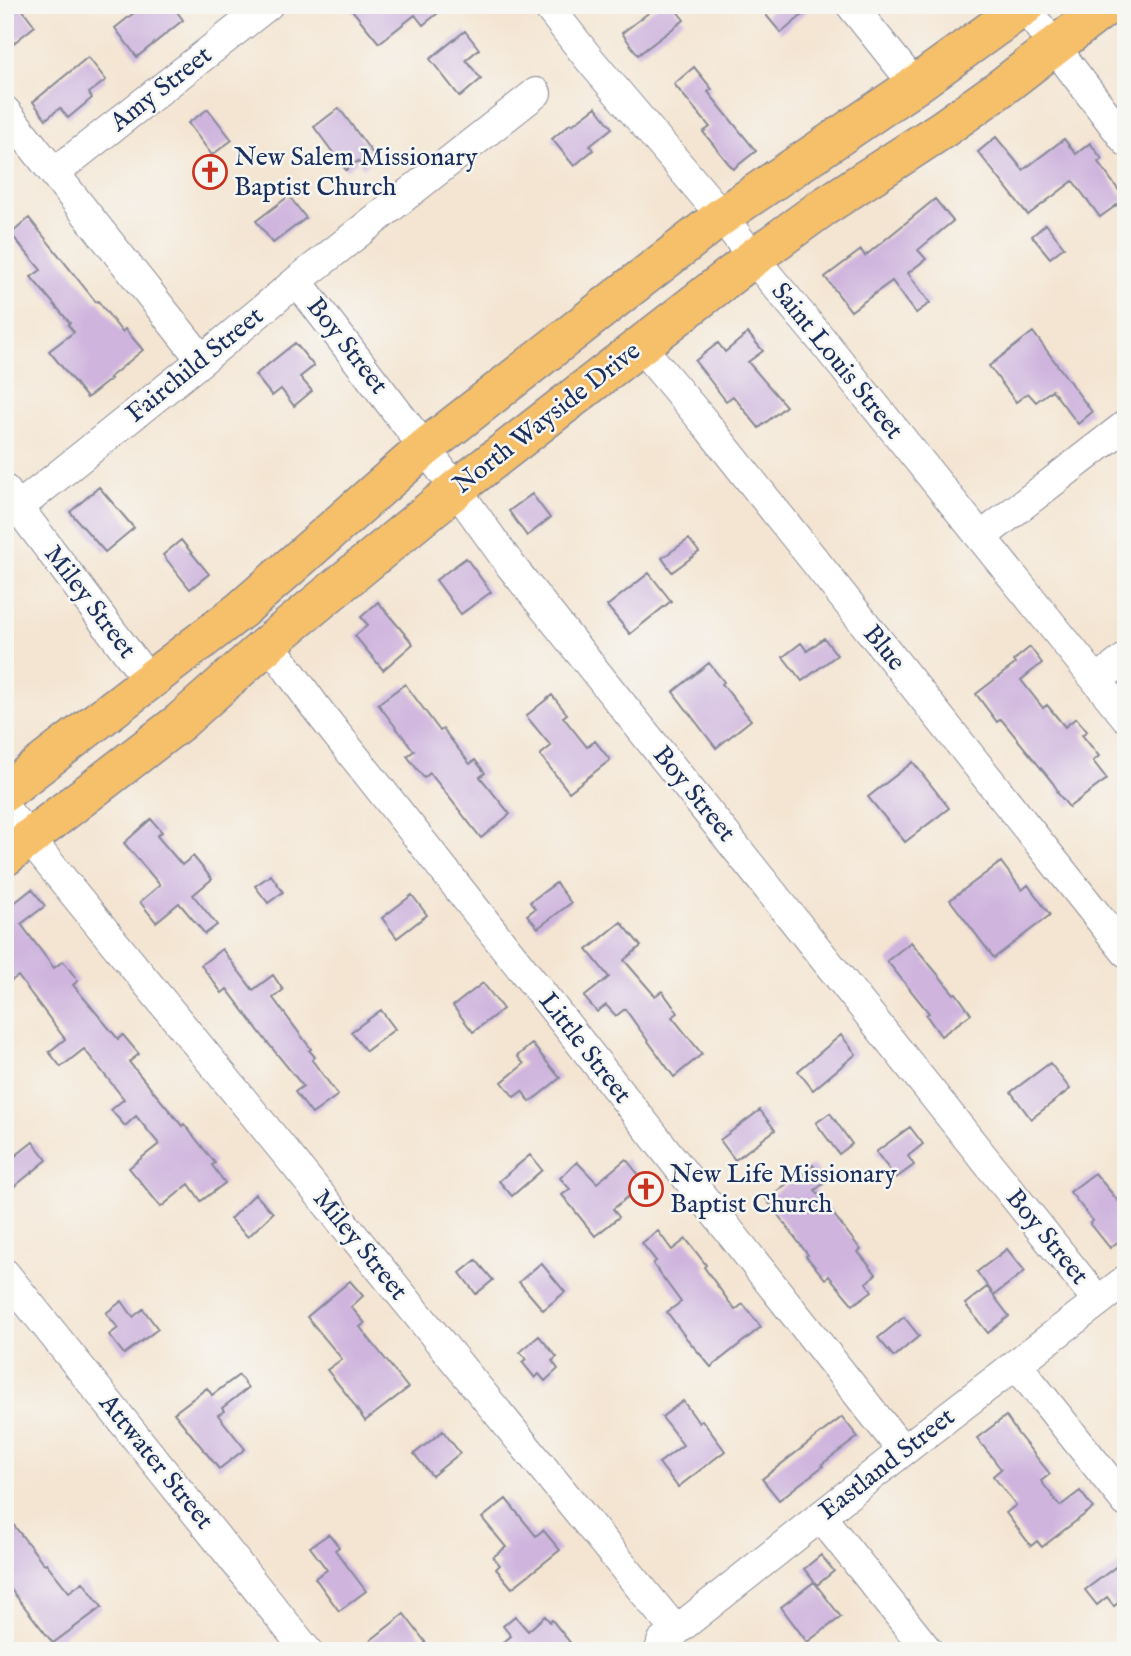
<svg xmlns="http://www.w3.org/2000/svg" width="1131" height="1656" font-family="'IM FELL English',serif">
	<rect width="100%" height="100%" fill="#f6f6f2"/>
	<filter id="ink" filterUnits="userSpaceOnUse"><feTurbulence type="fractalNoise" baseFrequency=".0143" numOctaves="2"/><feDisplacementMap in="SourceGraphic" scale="14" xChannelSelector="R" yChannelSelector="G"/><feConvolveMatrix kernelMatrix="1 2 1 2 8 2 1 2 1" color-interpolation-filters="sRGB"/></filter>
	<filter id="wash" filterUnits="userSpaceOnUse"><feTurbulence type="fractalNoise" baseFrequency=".00686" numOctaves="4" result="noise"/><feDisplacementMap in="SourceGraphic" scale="28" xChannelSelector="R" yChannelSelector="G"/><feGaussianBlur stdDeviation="1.57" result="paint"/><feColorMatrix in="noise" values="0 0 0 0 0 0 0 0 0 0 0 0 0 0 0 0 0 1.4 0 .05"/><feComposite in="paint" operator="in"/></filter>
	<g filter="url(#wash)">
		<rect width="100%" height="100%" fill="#f4e5d2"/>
		<g id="blocks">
			<path fill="#cfb5de" d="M5 5H19L35 26 5 50Z
				M144 5H172L183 20 137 57 115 28Z
				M348 5H448L423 25 415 15 379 43Z
				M659 5H672L684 20 638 55 622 33Z
				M777 5H814L781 33 766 15Z
				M465 31 479 49 466 60 481 79 460 97 430 59Z
				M88 57 106 80 89 93 92 98 68 118 60 108 46 119 33 102Z
				M694 67 712 89 708 92 756 151 733 169 703 132 710 127 674 84Z
				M596 107 612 128 590 146 593 150 574 166 552 139 571 123 572 125Z
				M339 108 376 158 363 168 358 161 346 170 314 127Z
				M208 109 232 140 212 155 188 123Z
				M996 137 1023 170 1064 139 1076 154 1090 143 1102 159 1098 162 1125 199 1100 217 1073 181 1028 215 978 152Z
				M289 196 306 218 273 243 256 221Z
				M935 199 953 221 918 250 926 259 908 273 930 303 916 313 892 281 851 311 825 277 861 250 865 256Z
				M29 218 96 302 98 301 122 332 125 329 143 350 109 378 111 379 87 398 49 351 74 332 68 325 70 323 31 277 41 270 11 234Z
				M1046 224 1064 247 1050 258 1032 236Z
				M1033 332 1092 412 1078 424 1052 390 1036 402 1028 393 1016 402 989 366Z
				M748 333 763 351 748 362 786 406 759 428 733 396 726 401 695 361 718 343 725 352Z
				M295 343 314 366 300 377 312 391 294 406 281 389 272 396 255 375Z
				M99 487 134 528 105 552 70 512Z
				M532 494 550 518 527 536 509 511Z
				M689 539 699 552 672 572 662 558Z
				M181 540 209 574 190 589 163 555Z
				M466 558 491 592 461 614 436 580Z
				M649 573 671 601 630 634 607 606Z
				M378 602 413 644 383 670 355 636 368 625 361 617Z
				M824 638 837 655 802 681 783 657 801 643 807 651Z
				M1030 647 1042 663 1021 680 1043 708 1047 705 1065 727 1076 718 1087 731 1082 735 1099 756 1093 761 1107 779 1069 807 1057 792 1058 791 1053 783 1001 719 997 722 976 694 1015 664 1013 661Z
				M709 663 724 682 722 684 751 720 716 748 673 692Z
				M405 684 440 731 443 729 470 764 475 760 485 773 480 777 510 814 481 838 430 773 424 778 407 756 414 751 378 704Z
				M552 695 567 714 563 717 587 747 595 741 610 760 569 792 540 755 551 746 526 716Z
				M913 762 949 808 905 842 868 797Z
				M151 819 162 832 157 836 182 865 193 856 212 879 193 895 217 925 205 934 179 903 156 922 140 902 160 885 124 843Z
				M1001 862 1022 890 1028 885 1050 915 994 958 950 900Z
				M271 875 283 892 268 903 255 886Z
				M556 883 571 903 538 928 527 915 535 909 530 902Z
				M32 889 45 906 21 924 54 968 63 961 78 981 73 985 118 1039 123 1035 139 1054 129 1062 182 1126 184 1124 215 1163 212 1165 225 1183 201 1201 189 1184 161 1207 129 1168 159 1144 136 1116 125 1126 111 1110 124 1099 84 1049 61 1067 49 1052 65 1039 18 976 5 985V902L9 907Z
				M412 895 427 915 397 938 382 918Z
				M621 922 641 946 624 960 655 996 662 991 678 1013 672 1017 702 1054 674 1077 625 1009 616 1016 606 1005 597 1012 584 997 609 977 587 950Z
				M911 942 954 994 956 993 971 1014 941 1036 926 1015 929 1013 887 961Z
				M222 949 253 990 273 975 283 990 273 998 311 1049 309 1050 315 1057 312 1060 338 1095 312 1114 295 1092 303 1086 267 1042 227 989 222 993 201 965Z
				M483 983 503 1009 473 1032 453 1006Z
				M381 1010 395 1029 366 1051 351 1032Z
				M841 1035 856 1054 813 1090 798 1071Z
				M532 1044 560 1078 530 1102 522 1091 514 1097 502 1082 524 1064 517 1056Z
				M1050 1063 1070 1089 1031 1119 1011 1092Z
				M760 1110 775 1130 735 1160 720 1140Z
				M830 1113 852 1144 839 1154 816 1123Z
				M910 1127 923 1144 908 1156 914 1165 896 1178 876 1152Z
				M33 1142 47 1160 5 1194V1164Z
				M530 1155 542 1170 512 1196 499 1181Z
				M626 1159 645 1183 613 1209 619 1217 595 1236 562 1195 570 1189 560 1178 577 1162 597 1183Z
				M813 1165 826 1182 815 1190 861 1250 858 1252 876 1274 866 1283 872 1291 853 1305 829 1276 825 1279 806 1256 808 1255 766 1199Z
				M1095 1173 1118 1201 1126 1195V1235L1110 1248 1090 1223 1093 1221 1070 1192Z
				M255 1194 273 1213 248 1237 230 1219Z
				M658 1231 672 1250 686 1239 706 1265 704 1267 735 1310 743 1304 761 1327 711 1367 687 1339 667 1312 681 1302 653 1264 656 1261 642 1243Z
				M1007 1249 1025 1271 994 1295 977 1272Z
				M476 1260 493 1280 476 1294 460 1273Z
				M541 1263 565 1292 543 1310 519 1282Z
				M350 1281 363 1296 351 1307 365 1323 360 1327 408 1388 365 1421 348 1396 327 1370 342 1359 307 1317Z
				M987 1287 1009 1316 988 1333 965 1304Z
				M122 1301 133 1317 143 1309 158 1329 124 1354 109 1335 118 1328 106 1313Z
				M904 1317 919 1336 894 1357 878 1338Z
				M539 1336 557 1357 552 1361 558 1369 545 1381 539 1374 535 1378 522 1362 526 1359 520 1352Z
				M239 1375 248 1388 222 1408 224 1411 218 1415 245 1449 219 1469 174 1413 207 1388 212 1395Z
				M683 1401 699 1423 702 1420 725 1451 678 1487 659 1463 683 1445 662 1417Z
				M1006 1416 1018 1434 1050 1474 1041 1481 1060 1506 1080 1491 1093 1508 1042 1547 1037 1541 1031 1546 1006 1513 1016 1505 993 1476 1001 1469 977 1438Z
				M842 1417 858 1437 822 1464 823 1466 779 1500 762 1479Z
				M443 1431 460 1453 432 1476 414 1454Z
				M506 1499 536 1536 543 1530 560 1550 512 1588 496 1569 500 1565 493 1557 506 1547 482 1518Z
				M5 1514 44 1564 46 1563 69 1592 83 1582 102 1607 53 1643 5 1582Z
				M329 1534 339 1547 335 1550 366 1591 339 1611 315 1578 327 1570 310 1547Z
				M821 1555 834 1571 817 1585 804 1569Z
				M1126 1559V1597L1114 1606 1107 1597 1097 1605 1085 1590Z
				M814 1582 841 1617 807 1642 781 1607Z
				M404 1614 426 1643 416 1651H357Z
				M515 1616 528 1631 545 1616 550 1622 552 1620 577 1651H493L511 1636 503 1626Z"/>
		</g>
	</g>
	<g filter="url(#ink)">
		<use href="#blocks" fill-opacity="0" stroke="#888a98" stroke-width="2"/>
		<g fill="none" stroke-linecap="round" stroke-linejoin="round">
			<g stroke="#888a98" stroke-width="32">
				<path id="minor" d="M547 5 590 60 722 216 753 258 821 339 1126 717
					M851 5 915 85
					M1023 5 1126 141
					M5 111 202 360
					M54 173 268 5
					M297 281 456 489 511 566 1098 1301
					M640 346 705 423 1126 952
					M5 490 149 681
					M19 507 202 360 297 281 536 93
					M981 537 1126 425
					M269 643 316 708 903 1451
					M1097 680 1126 658
					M5 809 676 1631 659 1651
					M5 1274 307 1651
					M1016 1364 1126 1502
					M821 1517 928 1651
					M662 1642 903 1451 1126 1280"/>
			</g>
			<g stroke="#888a98" stroke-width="41">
				<path id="major" d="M5 792 241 610 425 448 624 292 722 216 915 85 1026 5
					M5 857 180 722 269 643 456 489 753 258 822 208 943 129 1002 87 1108 5"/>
			</g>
			<use href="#minor" stroke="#fff" stroke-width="30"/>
			<use href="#major" stroke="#f6c06b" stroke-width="38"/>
		</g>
	</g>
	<defs>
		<g id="church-ring" transform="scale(1.75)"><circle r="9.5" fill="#f6f6f2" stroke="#c8321e" stroke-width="1.5"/><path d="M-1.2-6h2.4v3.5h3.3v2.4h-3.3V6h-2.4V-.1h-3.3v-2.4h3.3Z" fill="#c8321e"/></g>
	</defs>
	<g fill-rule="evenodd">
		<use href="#church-ring" x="210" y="172"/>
		<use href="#church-ring" x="646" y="1189"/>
	</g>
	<g text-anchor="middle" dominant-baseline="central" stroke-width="5" stroke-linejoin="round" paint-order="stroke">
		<g font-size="26" fill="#1b2f5e" stroke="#f6f6f2">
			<text transform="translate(161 89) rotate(-38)">Amy Street</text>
			<text transform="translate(347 346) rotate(52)">Boy Street</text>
			<text transform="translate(837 361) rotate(51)">Saint Louis Street</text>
			<text transform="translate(195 365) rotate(-39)">Fairchild Street</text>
			<text transform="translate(547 418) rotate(-38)">North Wayside Drive</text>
			<text transform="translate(90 602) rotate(53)">Miley Street</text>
			<text transform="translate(884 648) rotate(51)">Blue</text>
			<text transform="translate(694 794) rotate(51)">Boy Street</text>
			<text transform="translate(585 1048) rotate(52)">Little Street</text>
			<text transform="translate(1047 1237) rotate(51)">Boy Street</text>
			<text transform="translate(360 1245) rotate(51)">Miley Street</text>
			<text transform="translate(156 1462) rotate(51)">Attwater Street</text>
			<text transform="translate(887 1464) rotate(-38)">Eastland Street</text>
		</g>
		<g font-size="26" fill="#1b2f5e" stroke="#f6f6f2" text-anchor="start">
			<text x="234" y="157">New Salem Missionary<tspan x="234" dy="30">Baptist Church</tspan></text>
			<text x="670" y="1174">New Life Missionary<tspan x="670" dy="30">Baptist Church</tspan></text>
		</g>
	</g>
	<rect width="1131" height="1656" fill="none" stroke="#f6f6f2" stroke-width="28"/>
</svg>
